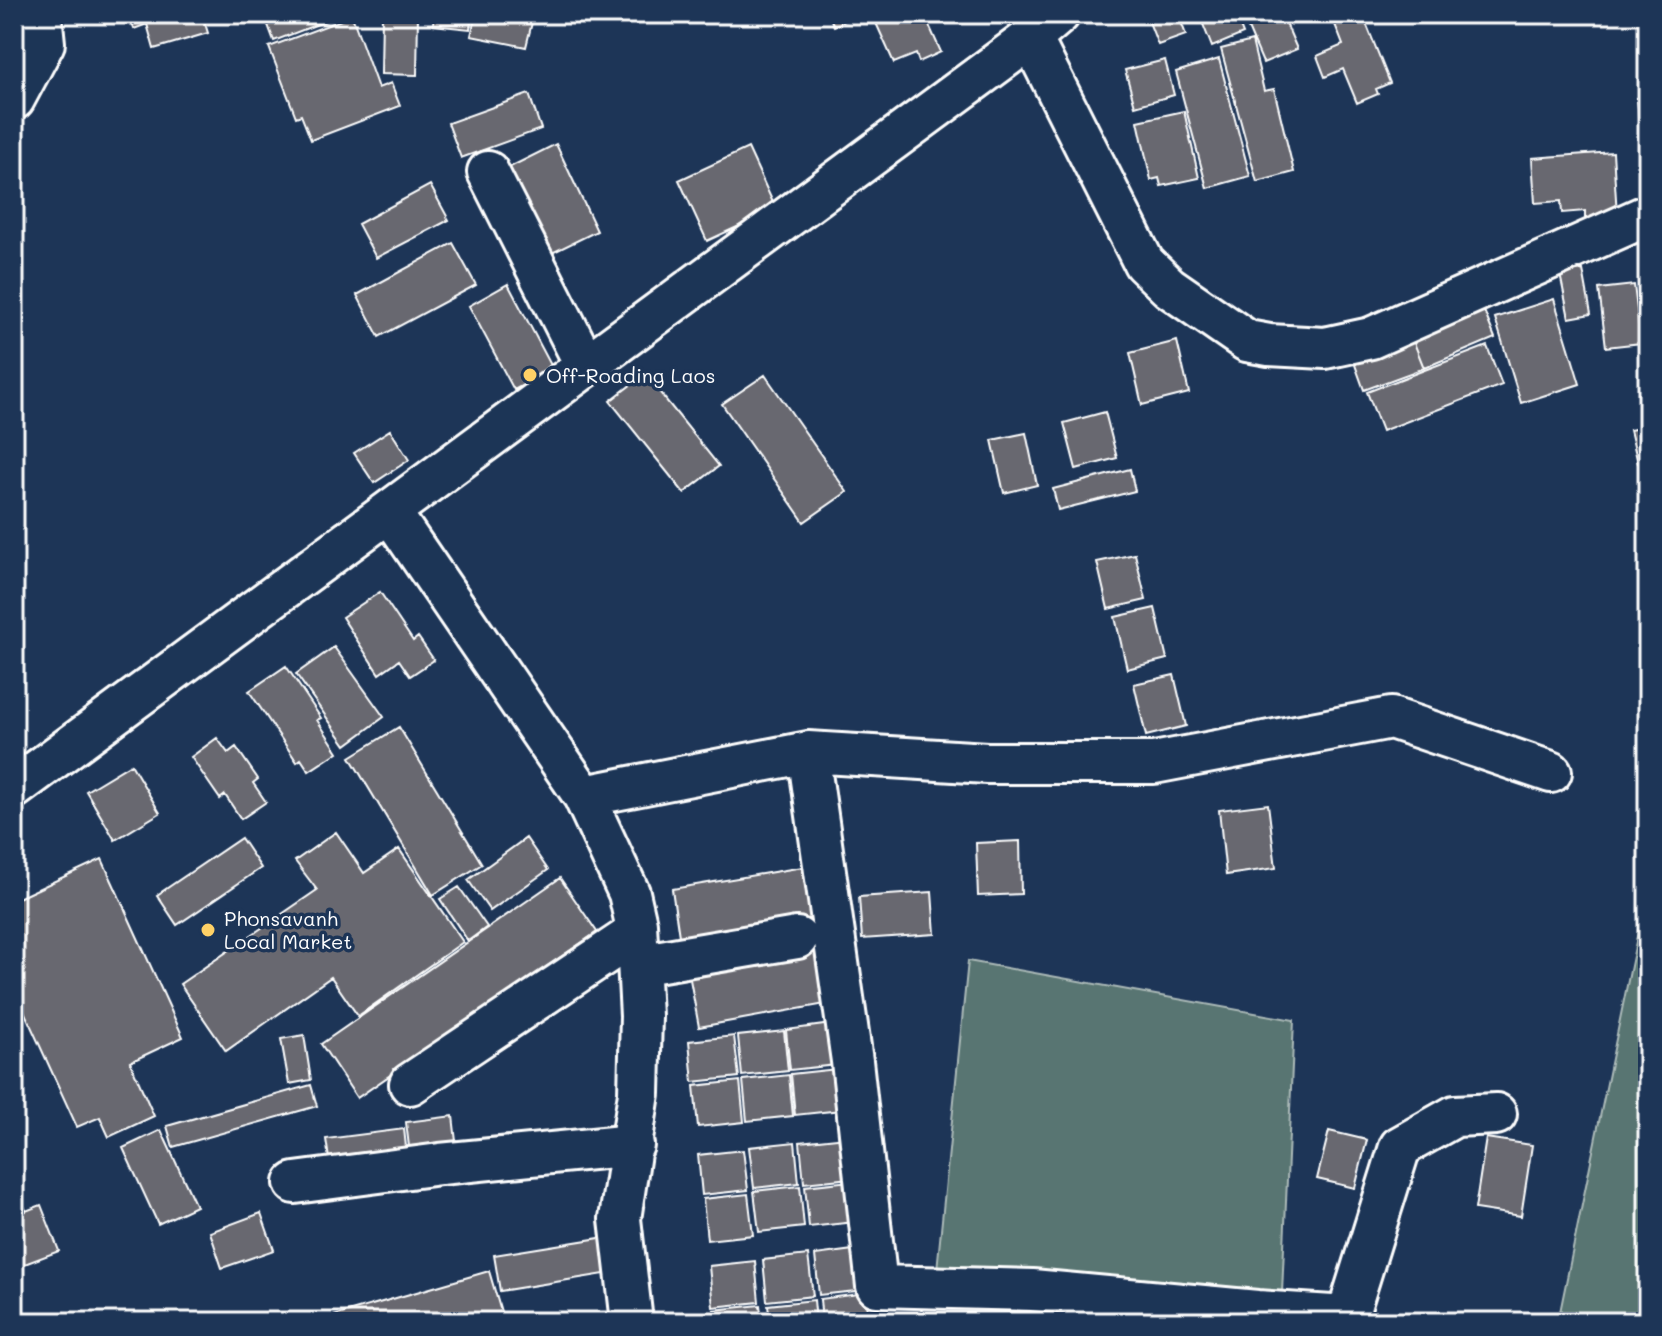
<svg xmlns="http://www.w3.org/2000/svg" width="1662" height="1336" font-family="Mali,sans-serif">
	<rect width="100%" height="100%" fill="#1d3557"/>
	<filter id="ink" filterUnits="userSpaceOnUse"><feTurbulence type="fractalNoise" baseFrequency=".0125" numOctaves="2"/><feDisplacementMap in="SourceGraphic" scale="16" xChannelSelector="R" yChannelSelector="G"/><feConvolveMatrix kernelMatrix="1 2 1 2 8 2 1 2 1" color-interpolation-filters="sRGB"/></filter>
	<g filter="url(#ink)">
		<path fill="#587572" stroke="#acbab8" stroke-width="2" d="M1648 883V1322H1562L1559 1317Z
			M968 961 1294 1020 1282 1293 937 1270Z"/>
		<path fill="#676870" stroke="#fff" stroke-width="2" d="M129 14H202L208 33 154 49 147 24 134 29Z
			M264 14H338L339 16 274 41Z
			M382 14H418L417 75 381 74Z
			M434 14H472L470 29 433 25Z
			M476 14H534L526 47 471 36Z
			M828 14H850L852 18 834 26Z
			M872 14H924L941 52 919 62 916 54 894 63Z
			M1146 14H1192L1180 19 1186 35 1158 45Z
			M1199 14H1235L1243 34 1212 47Z
			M1242 14H1282L1297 49 1263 63Z
			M1331 14H1369L1370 16 1364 18 1390 83 1376 89 1378 94 1357 103 1343 69 1325 77 1317 56 1343 45Z
			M352 16 378 88 391 83 400 106 311 140 301 115 296 117 269 47Z
			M1252 41 1264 91 1274 89 1294 172 1257 182 1221 49Z
			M1219 59 1250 176 1207 188 1176 72Z
			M1165 60 1174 95 1135 106 1125 70Z
			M529 94 541 129 461 158 448 123Z
			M1648 97V150H1642L1637 98Z
			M1184 111 1199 178 1161 186 1159 178 1151 180 1138 121Z
			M556 144 597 231 548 255 506 169Z
			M748 148 776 209 707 241 679 180Z
			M1613 152 1617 215 1585 218V211L1562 213 1561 201 1535 203 1532 158Z
			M430 185 449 220 376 258 358 224Z
			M453 243 476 285 379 337 357 295Z
			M1583 270 1591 314 1569 318 1560 274Z
			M508 284 553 369 514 390 469 306Z
			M1634 285 1641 343 1606 347 1599 289Z
			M1554 299 1580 384 1521 403 1495 318Z
			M1482 306 1495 338 1424 368 1411 335Z
			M1411 335 1424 368 1364 390 1353 359Z
			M1177 341 1189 393 1142 405 1130 353Z
			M1487 346 1502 385 1382 431 1367 392Z
			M645 374 719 466 684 493 610 401Z
			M765 375 847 492 804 522 722 404Z
			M1105 412 1117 458 1076 469 1064 423Z
			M1648 426V461L1638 463 1630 430Z
			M390 430 409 460 374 483 354 453Z
			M1026 433 1037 485 1004 493 992 440Z
			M1130 469 1135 491 1058 510 1053 489Z
			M1135 554 1146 600 1108 609 1097 562Z
			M380 592 413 641 418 637 434 660 410 676 399 660 379 674 342 617Z
			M1155 608 1167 659 1127 669 1115 617Z
			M334 647 384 717 346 745 296 674Z
			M286 666 321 718 317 720 338 752 309 771 301 759 297 762 249 691Z
			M1174 675 1186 726 1146 736 1134 684Z
			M399 727 482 864 433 895 350 757Z
			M217 738 228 753 236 747 258 779 253 783 266 802 241 819 225 795 220 799 191 757Z
			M131 764 160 813 115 840 86 791Z
			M1268 804 1276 868 1226 875 1219 810Z
			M336 832 364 873 399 849 463 942 358 1016 331 977 226 1051 180 984 317 890 295 861Z
			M241 838 261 868 177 925 157 895Z
			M526 838 548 870 490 911 468 880Z
			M1020 841 1021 894 978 896 976 843Z
			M102 859 183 1037 130 1062 154 1116 109 1137 100 1117 77 1127 14 989V900Z
			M803 867 812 920 680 943 672 889Z
			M560 878 597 932 357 1098 321 1044Z
			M459 887 487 927 468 941 440 899Z
			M932 892 935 934 862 939 859 897Z
			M821 949 831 1003 699 1027 689 974Z
			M832 1024 836 1065 790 1070 786 1030Z
			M784 1031 788 1071 742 1076 738 1036Z
			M304 1035 311 1080 289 1084 281 1039Z
			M734 1036 739 1077 693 1082 689 1041Z
			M837 1069 841 1110 795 1115 791 1074Z
			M789 1075 793 1116 747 1121 743 1080Z
			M740 1081 744 1122 698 1127 694 1086Z
			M311 1085 317 1106 173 1147 167 1126Z
			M453 1116 457 1150 410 1155 406 1122Z
			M404 1129 407 1156 330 1166 326 1139Z
			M161 1130 196 1206 158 1224 123 1148Z
			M1329 1131 1367 1140 1355 1188 1317 1179Z
			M846 1137 850 1178 804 1183 800 1142Z
			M1486 1138 1532 1145 1521 1216 1475 1209Z
			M795 1142 799 1183 754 1188 749 1147Z
			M743 1150 748 1190 702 1195 698 1155Z
			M14 1180 26 1211 41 1205 59 1251 14 1268Z
			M850 1181 855 1222 809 1227 805 1186Z
			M800 1186 804 1227 759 1232 754 1191Z
			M748 1194 753 1235 707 1240 703 1199Z
			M261 1213 274 1250 222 1268 210 1232Z
			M606 1237 611 1273 500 1291 494 1255Z
			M861 1249 865 1290 819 1295 815 1255Z
			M808 1255 813 1296 767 1301 763 1260Z
			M755 1261 759 1302 713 1307 709 1266Z
			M489 1271 504 1322H336L334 1316Z
			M866 1293 869 1322H822L820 1299Z
			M814 1300 816 1322H770L768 1305Z
			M760 1305 762 1322H715L714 1310Z"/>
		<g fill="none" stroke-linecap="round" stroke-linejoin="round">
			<g stroke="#fff" stroke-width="46">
				<path id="minor" d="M1031 38 1144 263 1169 287 1247 341 1269 345 1325 348 1371 338 1648 215
					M14 99 44 43 41 14
					M488 172 586 366
					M390 512 584 796 629 893 636 924 641 1016 639 1093 620 1219 632 1322
					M808 752 852 1061 877 1286 1032 1290 1257 1311 1347 1317 1400 1147 1455 1116 1496 1114
					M14 788 1031 38 1059 14
					M584 796 808 752 987 763H1154L1391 718 1551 772
					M638 965 797 938
					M410 1084 630 937 636 924
					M295 1183 440 1164 633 1145"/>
			</g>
			<use href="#minor" stroke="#1d3557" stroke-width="40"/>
		</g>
	</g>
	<g fill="#ffd166" stroke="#1d3557" stroke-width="3">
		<circle cx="530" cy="375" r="8"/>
		<circle cx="208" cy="930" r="8"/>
	</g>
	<g text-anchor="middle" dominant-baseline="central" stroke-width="7" stroke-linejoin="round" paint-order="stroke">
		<g font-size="20" fill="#fff" stroke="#1d3557" text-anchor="start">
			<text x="546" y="375">Off-Roading Laos</text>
			<text x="224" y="918">Phonsavanh<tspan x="224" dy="23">Local Market</tspan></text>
		</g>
	</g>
	<rect width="1662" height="1336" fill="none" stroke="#1d3557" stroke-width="48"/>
	<rect x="24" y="24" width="1614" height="1288" fill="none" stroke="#fff" stroke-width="3" filter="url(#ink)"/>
</svg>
